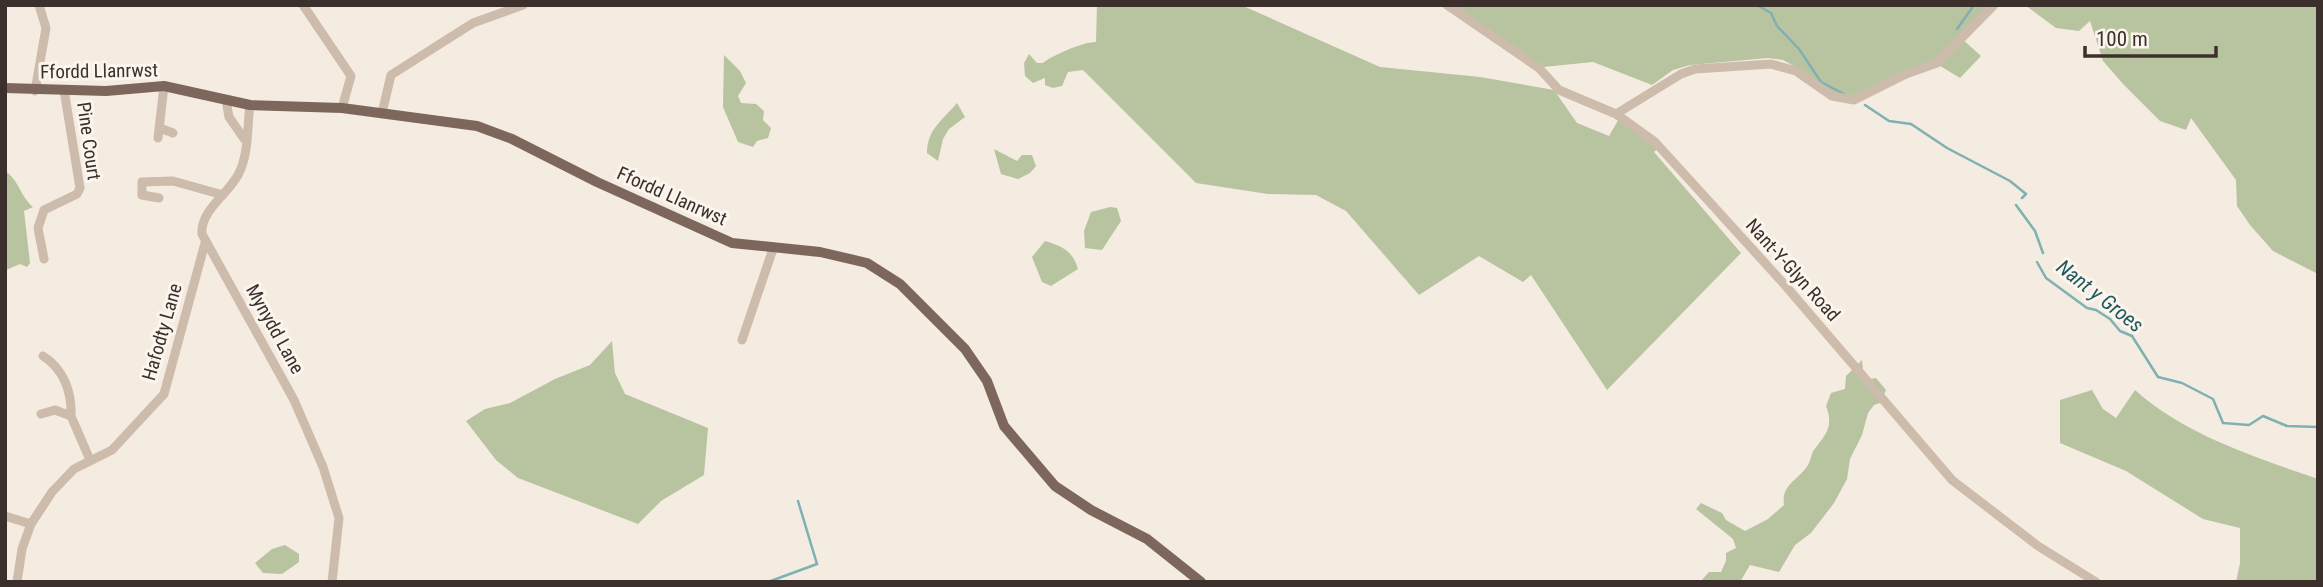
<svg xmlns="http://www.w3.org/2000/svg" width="2323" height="587" font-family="'Roboto Condensed',sans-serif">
	<rect width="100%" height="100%" fill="#f4ebe1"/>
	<path fill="#b8c4a0" d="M1097 5H1241L1380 67 1480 77 1554 90 1577 123 1609 136 1620 117 1659 147 1654 152 1741 253 1607 390 1531 275 1523 282 1479 256 1419 295 1346 211 1316 195 1268 194 1196 183 1083 70 1068 72 1062 86 1053 88 1045 85V78L1033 83 1025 76 1024 63 1029 54 1037 63H1043C1050 56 1086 41 1096 42Z
		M1453 5H1994L1961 38 1981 56 1960 78 1937 64 1854 100 1814 84 1808 74 1783 60 1768 58 1690 65 1673 70 1652 85 1593 62 1543 67Z
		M2025 5H2318V274L2273 251 2250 225 2237 206 2236 180 2191 118 2186 130 2160 121 2124 85 2103 61 2090 21 2079 31 2056 28Z
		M724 55 740 71 746 83 738 96 741 103 756 104 764 111 763 120 771 128 768 138 757 141 753 147 738 142 723 107Z
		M957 103 965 117 949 129 943 139 938 161 927 153C927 129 943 120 957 103Z
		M994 149 1017 161 1022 155H1032L1036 166 1030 173 1018 179 1001 174Z
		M5 171C19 180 20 196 33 207L24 211 30 263 27 267 20 264 6 270Z
		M1110 207 1117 208 1121 221 1102 250 1085 248 1084 231 1091 212Z
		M1045 241C1062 246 1073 251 1078 269L1051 286 1042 282 1032 257Z
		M612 341 615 373 625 394 708 428 704 475 661 501 638 524 518 478 496 460 466 421 485 409 510 403 555 379 590 365Z
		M1862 360 1864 380 1876 378 1886 390 1880 403 1874 405 1868 413 1862 435 1850 459 1847 479 1834 503 1811 533 1795 545 1779 572 1750 565 1740 582H1700L1709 572H1721L1726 561V553L1736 548 1733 539 1696 509 1701 503 1722 513 1726 520 1745 531 1768 519 1784 505C1781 484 1798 481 1808 465 1811 460 1811 454 1814 450 1826 434 1834 427 1826 406L1831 393 1845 389 1846 376Z
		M2092 390 2103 409 2116 418 2135 390C2185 435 2255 457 2318 479V582H2236L2240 563V528L2203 519 2126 471 2060 443V400Z
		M285 545 299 554V562L282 574 263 573 255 563 272 549Z"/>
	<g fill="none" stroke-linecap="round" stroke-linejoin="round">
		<path stroke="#7fb0b2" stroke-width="2.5" d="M1757 5 1771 13 1777 26 1799 49 1821 82 1844 94
			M1957 29 1974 5
			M1865 105 1889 121 1911 124 1947 148 2010 181 2026 194 2022 198
			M2016 205 2035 231 2043 253
			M2037 262 2046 278 2087 308 2096 310 2110 319 2120 331 2132 336 2158 377 2182 383 2213 399 2223 423 2249 425 2263 416 2287 426 2318 427
			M768 582 817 564 798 501"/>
		<path stroke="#cdbbac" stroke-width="9" d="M303 5 351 76 342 108
			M1447 5 1539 68 1559 90 1616 114 1655 142 1784 284 1952 480 2038 546 2096 582
			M35 91 46 28 39 5
			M226 100 229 117 245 140
			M250 105C247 127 249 155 238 175 228 194 200 211 202 234L294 400 323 467 339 518 332 582
			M382 113 391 75 473 23 523 5
			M1616 114 1681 74 1695 69 1771 64 1796 71 1832 96 1854 100 1906 74 1937 63 1994 5
			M160 128 173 133
			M158 138 164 86
			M159 198 142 195V182L173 181 223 195
			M44 259 38 228 44 210 77 194 80 188 64 90
			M742 340 773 249
			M43 356C64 369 72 393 71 416
			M41 414 55 410 71 416 90 460
			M5 516 31 524
			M17 582 22 549 31 524 52 492 74 469 112 450 164 394 205 243"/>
		<path stroke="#7d675c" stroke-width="10" d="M5 88 106 91 164 86 250 105 342 108 477 126 512 139 597 182 732 243 820 252 867 263 900 284 965 349 987 381 1004 426 1055 486 1091 510 1147 539 1201 582"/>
	</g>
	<g text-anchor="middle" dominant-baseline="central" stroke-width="6" stroke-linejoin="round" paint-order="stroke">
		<g font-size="19" fill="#3b302b" stroke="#fbf5ee">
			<text transform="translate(99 71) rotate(-1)">Ffordd Llanrwst</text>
			<text transform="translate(89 141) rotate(82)">Pine Court</text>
			<text transform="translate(672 196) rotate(24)">Ffordd Llanrwst</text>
			<text transform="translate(1793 270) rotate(48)">Nant-Y-Glyn Road</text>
			<text transform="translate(275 329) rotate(61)">Mynydd Lane</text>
			<text transform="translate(162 332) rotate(-74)">Hafodty Lane</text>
		</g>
		<g font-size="21" font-style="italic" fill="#1f5a5e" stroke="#fbf5ee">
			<text transform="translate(2100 296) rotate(38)">Nant y Groes</text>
		</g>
	</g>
	<rect width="2323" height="587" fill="none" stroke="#3b302b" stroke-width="14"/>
	<path d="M2085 46v10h131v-10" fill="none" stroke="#3b302b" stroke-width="3.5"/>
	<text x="2096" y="46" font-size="21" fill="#3b302b" stroke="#fbf5ee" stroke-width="5" paint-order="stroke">100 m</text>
</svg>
